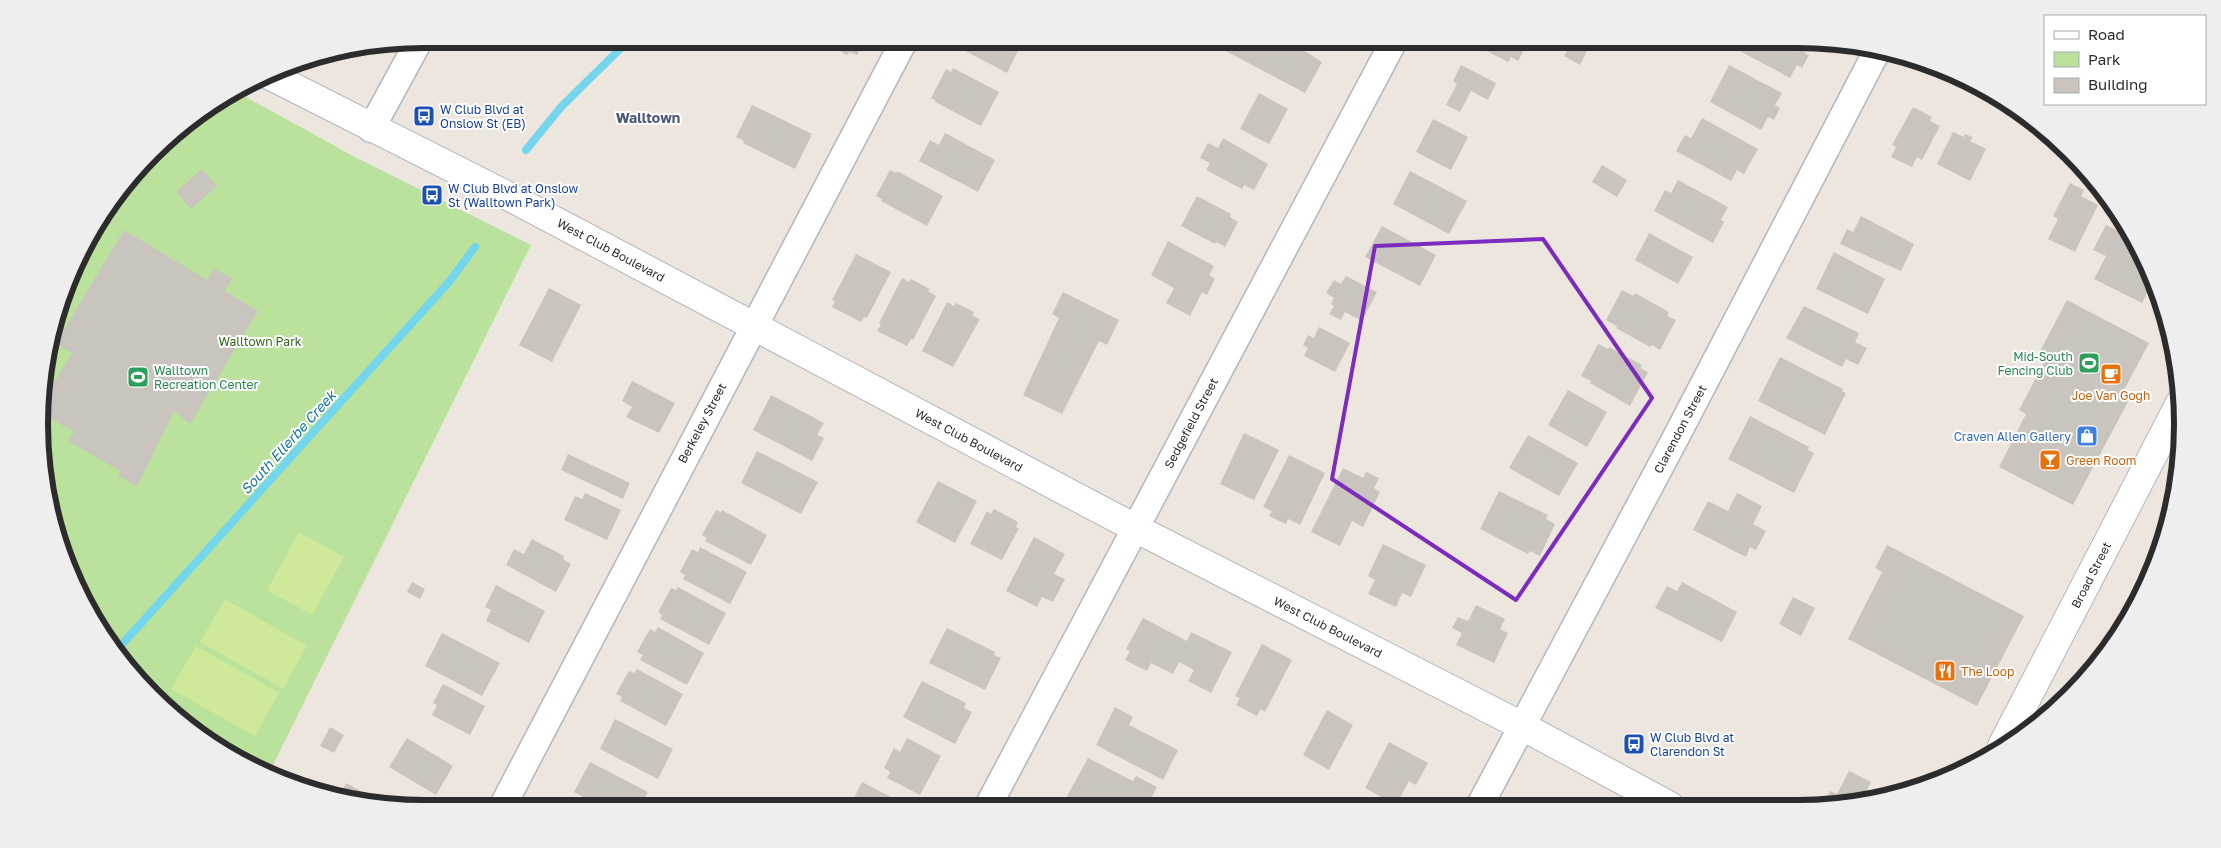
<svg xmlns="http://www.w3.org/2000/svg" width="2221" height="848" font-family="'Golos Text',sans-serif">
	<rect width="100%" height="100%" fill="#ede6de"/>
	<path fill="#bae29c" d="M233 90 355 157 531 245 268 775 253 769 190 730 104 638 68 572 46 499 42 373 59 300 90 232 170 134Z"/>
	<path fill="#cde999" d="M299 532 344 557 312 615 267 590Z
		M225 599 307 646 283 689 200 642Z
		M196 646 279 693 255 736 171 689Z"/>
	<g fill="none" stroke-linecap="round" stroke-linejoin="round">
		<path stroke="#74d6ec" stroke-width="8" d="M526 150 561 107 630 39
			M116 651 449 282 475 247"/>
	</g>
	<path fill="#c9c4bd" d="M820 39H865L857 55 849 52 847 55Z
		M962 39H1024L1007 73 962 49 958 45Z
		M1227 39H1278L1288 44 1289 41 1322 62 1305 93 1222 49Z
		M1476 39H1530L1518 61 1511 57 1508 62 1473 44Z
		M1744 39 1809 40 1803 52 1809 55 1802 68 1797 65 1790 78 1738 50Z
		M1572 41 1588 49 1580 65 1564 56Z
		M1461 65 1496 83 1488 100 1471 91 1460 112 1446 105 1457 84 1453 81Z
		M1729 65 1782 93 1775 105 1780 108 1774 120 1768 117 1761 130 1710 102Z
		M953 68 999 92 981 126 935 102 936 101 931 98 946 69 951 72Z
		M1259 93 1288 109 1269 144 1240 129Z
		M752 105 812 134 795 169 743 143 744 141 736 137Z
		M1913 107 1932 117 1930 121 1940 126 1922 160 1917 157 1912 167 1891 157 1896 147 1892 145Z
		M1702 118 1758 149 1744 174 1737 170 1731 181 1676 151 1685 135 1691 138Z
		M1433 119 1468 137 1451 170 1416 152Z
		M1953 132 1964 137 1965 134 1973 137 1970 141 1986 149 1970 181 1937 164Z
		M945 133 995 160 978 192 919 161 930 140 939 145Z
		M1223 138 1268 164 1254 190 1244 185 1242 189 1206 170 1210 163 1200 158 1208 143 1218 148Z
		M1602 165 1627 180 1617 197 1592 182Z
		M202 169 217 186 191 209 176 192Z
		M890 170 896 173 897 171 943 196 927 226 881 201 882 199 876 196Z
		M1410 171 1467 201 1449 234 1393 204Z
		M1678 180 1728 207 1721 220 1724 222 1713 243 1654 211 1665 190 1671 193Z
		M2070 183 2084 190 2081 196 2098 205 2075 252 2048 239 2058 219 2053 216Z
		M1197 196 1231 214 1230 217 1238 222 1225 247 1216 242 1215 244 1181 226Z
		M1861 216 1914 244 1901 271 1840 244 1847 229 1853 232Z
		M2125 224 2153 281 2142 303 2094 279 2106 256 2093 250 2106 225 2121 232Z
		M1382 226 1436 255 1420 286 1365 257Z
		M124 230 207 280 214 268 232 279 225 291 258 311 190 424 174 411 137 487 119 476 120 471 68 441 74 432 43 414V401L72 353 56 343Z
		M1649 233 1693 257 1678 284 1635 260Z
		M1168 241 1214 266 1209 275 1215 279 1207 295 1202 292 1190 316 1166 303 1174 288 1151 275Z
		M1834 252 1885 279 1868 314 1816 289Z
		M856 254 891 272 867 318 864 317 861 322 832 307 835 301 832 300Z
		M1346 276 1377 292 1362 321 1345 312 1341 320 1329 314 1334 306 1331 304 1334 298 1326 293 1334 280 1341 284Z
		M902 278 909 282 911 279 930 289 928 291 936 296 913 340 911 339 907 346 877 331 881 324 879 323Z
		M549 288 581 305 552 362 519 345Z
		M1622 290 1634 296 1635 293 1669 312 1667 316 1676 320 1660 350 1652 345 1650 347 1616 328 1617 326 1606 320Z
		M1063 292 1119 320 1107 345 1099 341 1062 414 1023 395 1059 318 1052 314Z
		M2067 300 2149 343 2122 394 2130 398 2073 505 1999 467 2026 414 2019 410 2048 355 2040 351Z
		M947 302 954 306 956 303 974 312 973 316 980 319 953 367 922 351Z
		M1804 306 1859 333 1855 342 1867 348 1858 365 1846 359 1842 367 1786 338Z
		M1319 327 1350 343 1335 372 1304 356 1308 348 1303 345 1308 335 1314 338Z
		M1598 344 1608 349 1609 347 1642 365 1640 368 1648 372 1630 406 1590 383 1591 381 1581 376Z
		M1780 357 1843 389 1842 391 1846 393 1825 435 1758 401Z
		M632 381 675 403 659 433 626 417 632 407 622 401Z
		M1568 390 1607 412 1587 447 1548 425Z
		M771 395 824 423 817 435 824 438 812 461 753 430Z
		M1750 416 1809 447 1808 450 1814 453 1794 493 1728 459Z
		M1244 433 1279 450 1254 500 1220 484Z
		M1528 435 1578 463 1559 496 1509 468Z
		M757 451 818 482 801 514 741 483Z
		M568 454 630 483 623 499 561 470Z
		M1289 455 1325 473 1300 525 1288 519 1286 524 1269 516 1272 511 1263 507Z
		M1343 468 1363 478 1366 472 1379 478 1374 488 1380 492 1363 527 1352 521 1340 546 1311 532Z
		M938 481 977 501 955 543 916 522Z
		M1499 491 1548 515 1546 519 1555 524 1540 556 1530 551 1528 554 1480 529Z
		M585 493 621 510 607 540 564 520 575 496 582 499Z
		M1737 493 1762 506 1753 524 1766 531 1756 550 1750 547 1746 557 1693 530 1708 501 1728 511Z
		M994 509 1018 522 1016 527 1019 528 1002 560 970 544 987 511 991 514Z
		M716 510 721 512 722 510 767 535 751 565 705 541 707 538 702 535Z
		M1034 537 1065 554 1054 574 1065 579 1053 602 1042 597 1037 607 1006 591Z
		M532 539 564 556 563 559 571 564 556 592 506 565 514 549 524 554Z
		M1383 544 1426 565 1411 597 1402 593 1396 607 1368 594 1375 580 1368 576Z
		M1887 545 2024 616 1977 706 1848 639 1882 572 1875 568Z
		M700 547 747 572 730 604 683 579 685 575 680 572 692 549 698 552Z
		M412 582 425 589 420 599 407 592Z
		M1682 582 1737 612 1722 642 1655 608 1667 586 1677 591Z
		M496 585 545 611 529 643 486 621 491 610 485 607Z
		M678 587 726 613 709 645 660 619 662 615 658 612 671 588 676 590Z
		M1793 597 1815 608 1801 636 1779 624Z
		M1476 605 1505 619 1500 629 1508 633 1494 663 1456 645 1462 633 1452 628 1458 617 1468 621Z
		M1143 618 1187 641 1191 632 1232 652 1211 693 1188 681 1194 670 1179 662 1173 674 1151 663 1147 671 1125 660 1130 651 1126 649Z
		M658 627 704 653 687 685 640 660 643 655 637 652 650 629 655 632Z
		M947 628 995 652 994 655 1001 658 985 690 929 663Z
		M442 633 500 663 482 696 425 666Z
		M1262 644 1292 660 1265 712 1261 709 1257 716 1236 705 1240 698 1235 696Z
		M637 669 683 694 666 726 620 701 622 697 616 694 629 671 634 673Z
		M922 681 966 703 964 708 972 712 955 744 903 717Z
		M443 684 485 706 470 735 432 715 437 705 433 703Z
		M1115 707 1133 717 1129 725 1178 750 1163 780 1096 745Z
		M1327 710 1353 725 1329 770 1303 755Z
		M615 719 673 749 658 779 600 749Z
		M330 727 344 735 334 753 320 746Z
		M407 738 453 766 436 795 389 767Z
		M907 738 941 756 920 795 887 778 890 772 884 768 894 748 900 752Z
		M1389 742 1428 763 1416 785 1409 781 1396 805 1365 788Z
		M1088 758 1133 781 1136 776 1157 787 1146 808 1139 805 1138 808H1090L1067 796Z
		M590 762 648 792 639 809H606L574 792Z
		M1849 771 1871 782 1861 802 1848 806H1822L1830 791 1837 794Z
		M862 782 912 808H849Z
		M346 783 365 793 361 801 339 798Z
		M378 796 395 805 374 803Z
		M655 797 671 805 670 809H648Z"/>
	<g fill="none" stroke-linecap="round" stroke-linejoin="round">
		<g stroke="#b2b6bf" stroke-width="29">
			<path id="minor" d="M371 129 420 39
				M1479 807 1675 439 1878 49
				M987 808 1395 39
				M501 809 905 39"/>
		</g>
		<g stroke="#b2b6bf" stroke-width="30">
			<path id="tertiary" d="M267 74 510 197 1135 528 1522 726 1670 806
				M2002 746 2180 403"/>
		</g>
		<use href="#minor" stroke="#fff" stroke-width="26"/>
		<use href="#tertiary" stroke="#fff" stroke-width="28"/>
	</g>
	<path fill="none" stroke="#7b2cbf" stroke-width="4" stroke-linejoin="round" d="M1543 239 1652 398 1516 600 1332 479 1375 246Z"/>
	<defs>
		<g id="bus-square" transform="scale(1.125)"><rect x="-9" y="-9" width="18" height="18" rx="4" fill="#1a4fb4" stroke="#fff"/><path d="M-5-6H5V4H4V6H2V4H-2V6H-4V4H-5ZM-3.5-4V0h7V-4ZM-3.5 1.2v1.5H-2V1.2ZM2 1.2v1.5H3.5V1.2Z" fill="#fff"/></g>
		<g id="stadium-square" transform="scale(1.125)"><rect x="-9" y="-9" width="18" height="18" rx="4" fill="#2e9e5b" stroke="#fff"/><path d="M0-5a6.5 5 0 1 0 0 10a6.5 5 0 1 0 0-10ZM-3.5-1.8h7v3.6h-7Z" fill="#fff"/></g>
		<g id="cafe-square" transform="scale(1.125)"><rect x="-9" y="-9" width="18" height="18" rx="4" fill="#e8710a" stroke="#fff"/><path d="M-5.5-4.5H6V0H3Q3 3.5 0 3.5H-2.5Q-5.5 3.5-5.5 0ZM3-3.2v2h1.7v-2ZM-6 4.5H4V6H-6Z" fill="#fff"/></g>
		<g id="shop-square" transform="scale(1.125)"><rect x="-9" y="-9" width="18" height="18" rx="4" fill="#3f7fe0" stroke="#fff"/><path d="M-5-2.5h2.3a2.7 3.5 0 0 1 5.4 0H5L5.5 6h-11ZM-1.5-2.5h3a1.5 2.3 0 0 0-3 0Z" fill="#fff"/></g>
		<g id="bar-square" transform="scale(1.125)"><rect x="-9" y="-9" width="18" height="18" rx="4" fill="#e8710a" stroke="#fff"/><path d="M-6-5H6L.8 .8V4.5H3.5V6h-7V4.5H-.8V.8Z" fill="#fff"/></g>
		<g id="restaurant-square" transform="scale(1.125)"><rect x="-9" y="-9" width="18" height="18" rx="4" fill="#e8710a" stroke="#fff"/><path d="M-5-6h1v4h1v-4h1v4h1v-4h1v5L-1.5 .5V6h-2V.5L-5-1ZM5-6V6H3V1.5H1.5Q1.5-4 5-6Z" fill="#fff"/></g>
	</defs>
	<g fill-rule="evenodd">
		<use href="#bus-square" x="424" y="116"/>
		<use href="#bus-square" x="432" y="195"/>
		<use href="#stadium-square" x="2089" y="363"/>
		<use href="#cafe-square" x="2111" y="374"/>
		<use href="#stadium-square" x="138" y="377"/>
		<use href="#shop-square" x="2087" y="436"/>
		<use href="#bar-square" x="2050" y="460"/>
		<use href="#restaurant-square" x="1945" y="671"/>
		<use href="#bus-square" x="1634" y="744"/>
	</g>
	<g text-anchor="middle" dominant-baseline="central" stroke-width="4" stroke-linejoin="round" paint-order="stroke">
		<g font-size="12" fill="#164399" stroke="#fff" text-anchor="start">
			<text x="440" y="109">W Club Blvd at<tspan x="440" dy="14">Onslow St (EB)</tspan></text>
			<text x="448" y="188">W Club Blvd at Onslow<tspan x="448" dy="14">St (Walltown Park)</tspan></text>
			<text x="1650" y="737">W Club Blvd at<tspan x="1650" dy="14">Clarendon St</tspan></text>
		</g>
		<g font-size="12" fill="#2c2c2c" stroke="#fff">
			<text transform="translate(611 250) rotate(28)">West Club Boulevard</text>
			<text transform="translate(702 423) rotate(-62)">Berkeley Street</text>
			<text transform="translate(1191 423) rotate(-62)">Sedgefield Street</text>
			<text transform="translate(1680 429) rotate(-62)">Clarendon Street</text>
			<text transform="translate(969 440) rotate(28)">West Club Boulevard</text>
			<text transform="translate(2091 575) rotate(-63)">Broad Street</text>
			<text transform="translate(1328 627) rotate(27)">West Club Boulevard</text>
		</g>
		<g font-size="12" fill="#32681c" stroke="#fff">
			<text x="260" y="341">Walltown Park</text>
		</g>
		<g font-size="12" fill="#27864d" stroke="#fff" text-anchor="end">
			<text x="2073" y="356">Mid-South<tspan x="2073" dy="14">Fencing Club</tspan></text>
			<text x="154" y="370" text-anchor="start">Walltown<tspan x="154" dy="14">Recreation Center</tspan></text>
		</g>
		<g font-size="12" fill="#c56008" stroke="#fff" text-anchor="start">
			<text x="2111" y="395" text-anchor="middle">Joe Van Gogh</text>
			<text x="2066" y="460">Green Room</text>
			<text x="1961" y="671">The Loop</text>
		</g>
		<g font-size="12" fill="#366cbe" stroke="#fff" text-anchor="end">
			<text x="2071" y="436">Craven Allen Gallery</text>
		</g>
		<g font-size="14" font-weight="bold" fill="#4d597c" stroke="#fff">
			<text x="648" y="117">Walltown</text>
		</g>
		<g font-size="14" font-style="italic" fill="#11769b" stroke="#fff">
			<text transform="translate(288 442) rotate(-48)">South Ellerbe Creek</text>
		</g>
	</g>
	<path d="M0 0H2221V848H0ZM424 48H1798A376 376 0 0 1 2174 424V424A376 376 0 0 1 1798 800H424A376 376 0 0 1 48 424V424A376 376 0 0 1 424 48Z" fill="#eee" fill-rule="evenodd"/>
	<path fill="none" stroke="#2c2c2c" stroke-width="6" d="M424 48H1798A376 376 0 0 1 2174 424V424A376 376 0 0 1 1798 800H424A376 376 0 0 1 48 424V424A376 376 0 0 1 424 48Z"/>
	<rect x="2044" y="15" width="162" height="90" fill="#ffffff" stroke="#ababab"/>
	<rect x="2054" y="31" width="25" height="8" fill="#ffffff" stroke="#ababab"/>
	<text x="2088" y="40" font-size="15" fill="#2c2c2c">Road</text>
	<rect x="2054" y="52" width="25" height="15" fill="#bae29c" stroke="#ababab"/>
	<text x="2088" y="65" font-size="15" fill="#2c2c2c">Park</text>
	<rect x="2054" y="78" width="25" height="15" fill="#c9c4bd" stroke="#ababab"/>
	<text x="2088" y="90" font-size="15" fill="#2c2c2c">Building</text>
</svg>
